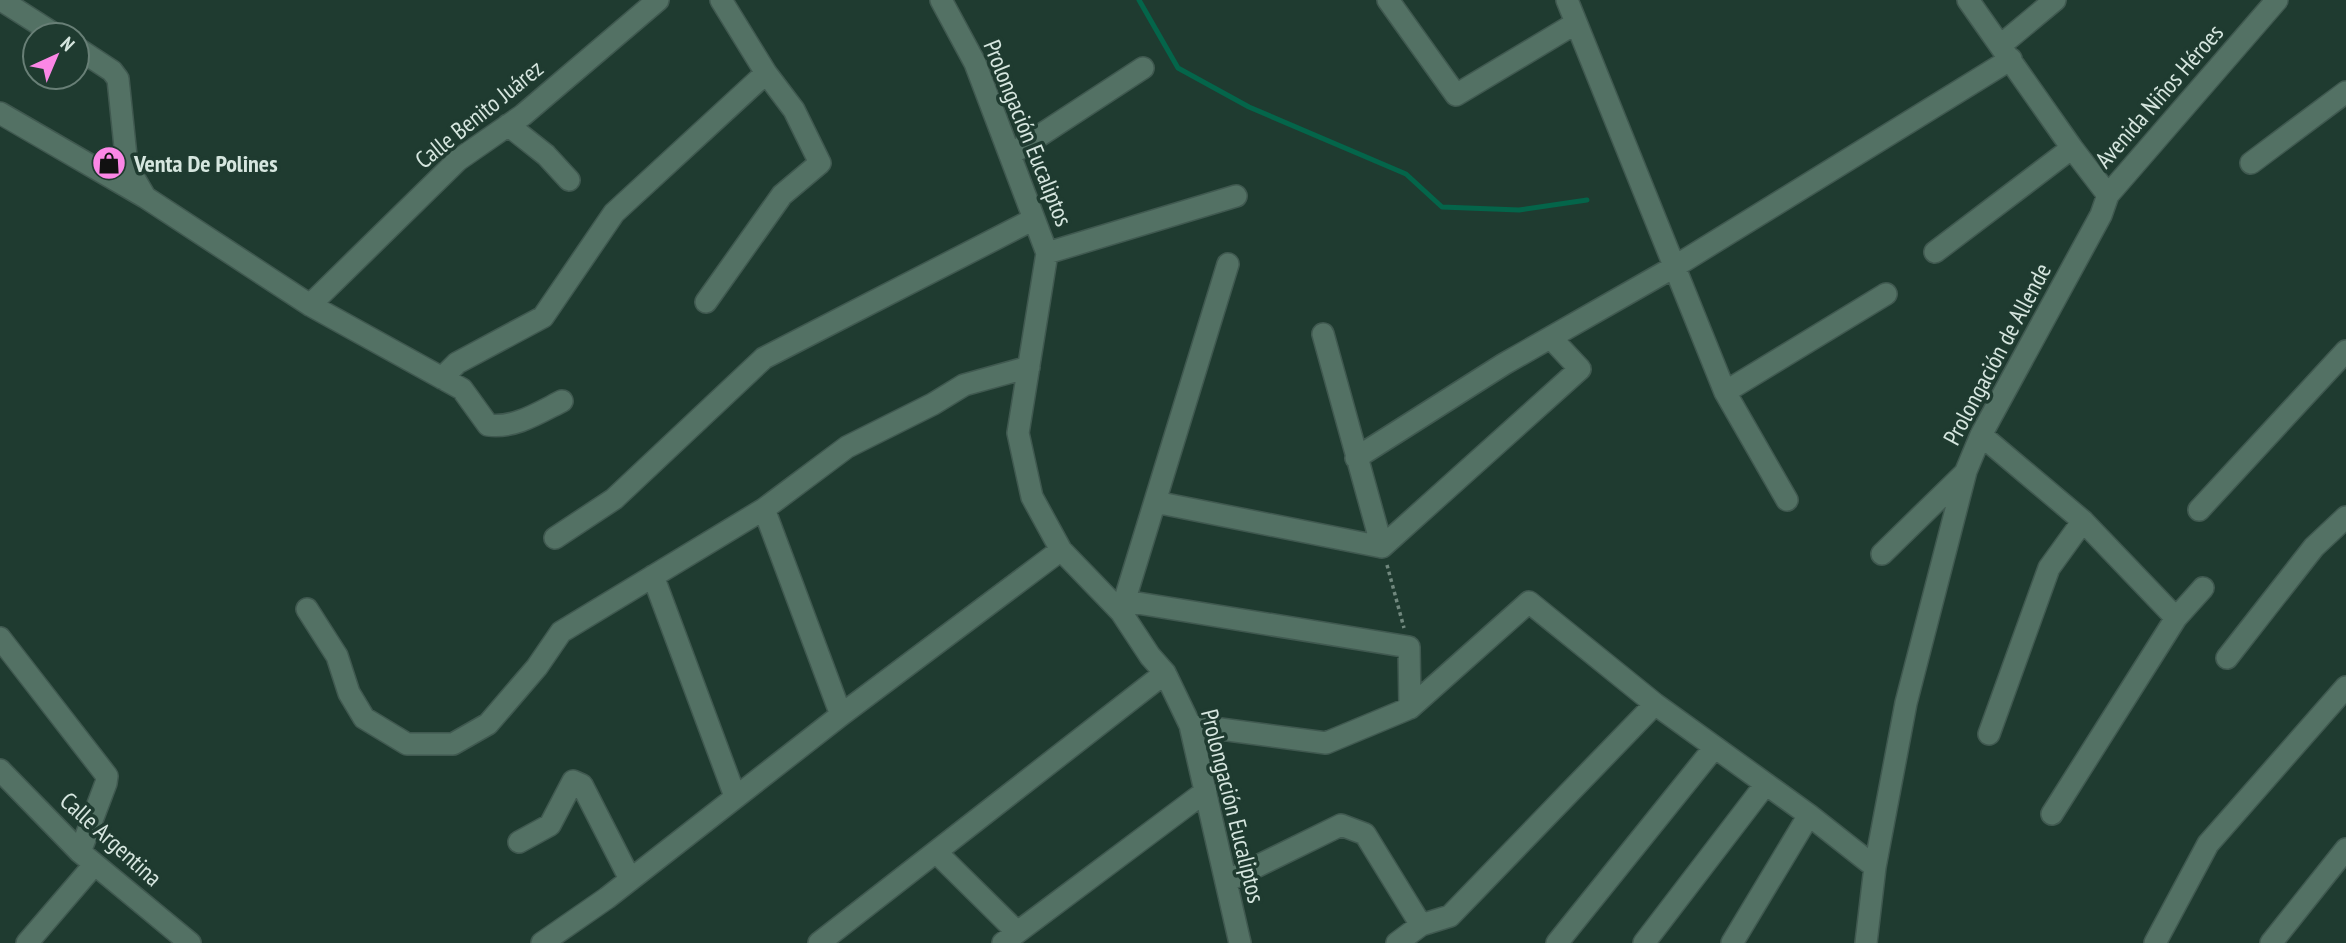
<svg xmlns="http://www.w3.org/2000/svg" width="2346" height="943" font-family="'PT Sans Narrow',sans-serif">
	<rect width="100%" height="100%" fill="#1f3b30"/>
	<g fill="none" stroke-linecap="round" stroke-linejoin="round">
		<path stroke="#04654a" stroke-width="5" d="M1139 0 1178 68 1249 107 1406 174 1442 207 1519 210 1587 200"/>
		<g stroke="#405950" stroke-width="24">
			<path id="street" d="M1 0 56 35
				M941 0 975 63 1047 253 1018 433 1032 497 1061 550 1121 612 1150 656 1165 673 1190 725 1240 943
				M1388 0 1456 95 1576 23
				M1567 0 1725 392 1787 500
				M1968 0 2072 148 2108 195
				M2001 45 2055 0
				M77 48 112 71 118 79 127 166 144 195
				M0 113 145 197 310 305 462 389 488 425C514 429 540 412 562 401
				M508 125 546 155 569 180
				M1010 155 1143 68
				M2251 163 2346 92
				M1935 252 2072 148
				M1047 253 1236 196
				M706 302 782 195 820 163 794 110 766 73 721 0
				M310 305 458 160 523 115 658 0
				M1323 334 1382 547
				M442 378 457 363 543 317 614 213 766 73
				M1725 392 1886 294
				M1981 435 2083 521 2176 618
				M1356 458 1504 364 1674 267 2011 59
				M1155 502 1382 547
				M764 509 841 715
				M2199 510 2346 351
				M555 538 614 499 764 358 1034 219
				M1382 547 1580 369 1551 338
				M1882 554 1965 473
				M653 576 735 796
				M1125 601 1409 647 1410 708
				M307 609 337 656 349 693 364 718 407 744H453L488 724 537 667 561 632 764 509 847 447 933 404 964 385 1029 367
				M1121 612 1228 264
				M0 638 107 776 106 783 80 852
				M2227 658 2314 547 2346 517
				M1190 725 1326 743 1410 708 1529 602 1655 704 1809 815 1875 867
				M1989 734 2049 568 2083 521
				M0 770 80 852 190 943
				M2052 814 2176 618 2203 588
				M519 842 550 825 573 781 582 785 630 879
				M936 852 1016 931
				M1227 881 1341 825 1365 834 1421 925 1450 916 1655 704
				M27 943 94 865
				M542 943 607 898 841 715 1061 550
				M819 943 1165 673
				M1003 943 1206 791
				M1397 943 1421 925
				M1557 943 1714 748
				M1644 943 1765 785
				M1732 943 1809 815
				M1866 943 1875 867 1906 703 1966 471 1981 435 2101 215 2108 195 2277 0
				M2155 943 2208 844 2346 687
				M2271 943 2346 849"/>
		</g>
		<path stroke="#71887e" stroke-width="3.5" stroke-dasharray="3.5 3.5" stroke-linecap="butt" d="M1387 565 1404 628"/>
		<use href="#street" stroke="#537164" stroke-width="21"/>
	</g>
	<defs>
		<g id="shop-disc" transform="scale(1.75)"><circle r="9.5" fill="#fb87e6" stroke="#1f3b30"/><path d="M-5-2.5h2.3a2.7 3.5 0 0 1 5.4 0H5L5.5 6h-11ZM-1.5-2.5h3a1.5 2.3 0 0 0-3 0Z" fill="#111"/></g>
	</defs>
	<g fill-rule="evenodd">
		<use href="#shop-disc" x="109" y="163"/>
	</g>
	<g text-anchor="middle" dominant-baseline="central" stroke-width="7" stroke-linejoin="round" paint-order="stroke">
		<g font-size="24" fill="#d6e6df" stroke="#1f3b30">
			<text transform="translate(2159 96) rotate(-49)">Avenida Niños Héroes</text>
			<text transform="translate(479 114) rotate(-39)">Calle Benito Juárez</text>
			<text transform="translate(1028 133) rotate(68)">Prolongación Eucaliptos</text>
			<text transform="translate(1997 354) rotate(-62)">Prolongación de Allende</text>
			<text transform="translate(1233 806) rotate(76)">Prolongación Eucaliptos</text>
			<text transform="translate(111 839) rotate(42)">Calle Argentina</text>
		</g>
		<g font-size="24" font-weight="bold" fill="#d6e6df" stroke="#1f3b30" text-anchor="start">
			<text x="134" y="163">Venta De Polines</text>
		</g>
	</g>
	<g transform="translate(56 56) rotate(44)"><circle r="33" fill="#1f3b30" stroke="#687f76" stroke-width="2"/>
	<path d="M0-5L12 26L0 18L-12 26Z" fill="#fb87e6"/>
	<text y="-10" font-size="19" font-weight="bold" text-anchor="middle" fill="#d6e6df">N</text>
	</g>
</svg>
